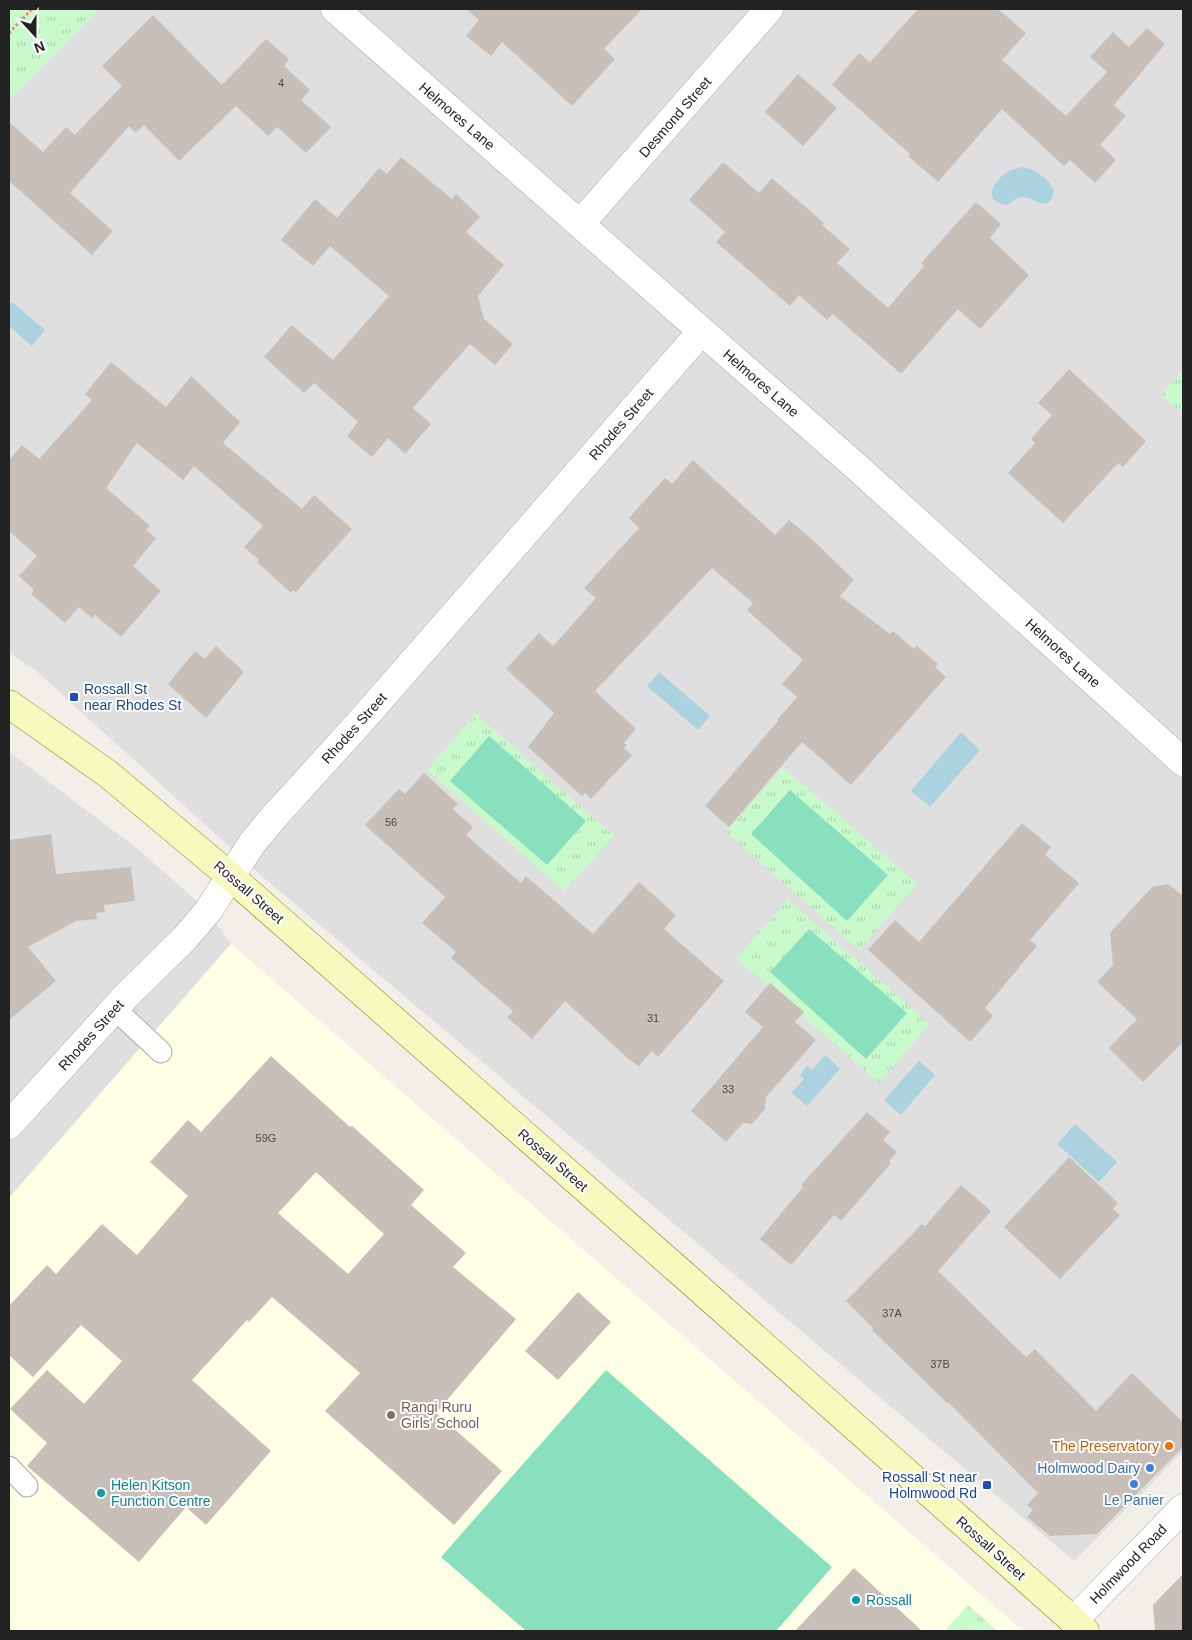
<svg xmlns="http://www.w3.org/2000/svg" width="1192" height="1640" font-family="Helvetica,sans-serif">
	<defs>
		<pattern id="park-tufts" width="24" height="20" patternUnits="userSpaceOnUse" patternTransform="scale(1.25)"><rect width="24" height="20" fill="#c8facc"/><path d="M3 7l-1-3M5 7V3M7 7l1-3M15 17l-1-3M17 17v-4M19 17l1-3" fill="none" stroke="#acd6af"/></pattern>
	</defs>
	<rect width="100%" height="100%" fill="#f2efe9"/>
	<path fill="#e0dfdf" d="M99 9H1183V1452L1074 1561 257 872 35 670 9 653V100Z
		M9 752 139 850 208 911 231 944 9 1198Z"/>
	<path fill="#ffffe5" d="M231 944 1023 1631H9V1198Z"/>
	<path fill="url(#park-tufts)" d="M9 9H99L9 100Z
		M1183 370V414L1161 395Z
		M476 714 614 836 564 891 427 770Z
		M783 767 917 884 859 950 726 832Z
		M788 900 930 1024 879 1083 736 958Z
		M968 1605 997 1631H945Z"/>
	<path fill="#88e0be" d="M489 736 586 821 547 865 450 781Z
		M790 790 888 875 847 921 751 834Z
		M809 929 907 1013 866 1059 770 972Z
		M606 1370 832 1567 776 1631H526L441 1557Z"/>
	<path fill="#aad3df" d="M1024 167C1036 171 1048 178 1054 190 1051 216 1033 196 1022 197 1017 197 1012 202 1008 205 986 203 989 187 1003 175 1009 170 1017 168 1024 167Z
		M12 302 45 330 32 346 9 326V306Z
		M659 672 710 716 698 730 647 686Z
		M961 732 980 750 930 807 911 791Z
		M825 1055 840 1069 807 1106 791 1093 804 1079 800 1075 807 1066 812 1070Z
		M919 1061 935 1075 901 1115 884 1100Z
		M1075 1124 1117 1162 1099 1182 1057 1144Z"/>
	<path fill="#c7bfb8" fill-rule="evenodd" d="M466 9H642L604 49 615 59 572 106 502 42 491 56 466 36 479 20Z
		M918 9H998L1026 33 1002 60 1066 116 1107 72 1090 57 1113 32 1129 47 1147 28 1165 44 1114 105 1126 116 1100 145 1116 160 1095 183 1070 160 1064 166 1002 109 938 182 908 156 910 154 832 85 859 53 870 62Z
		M153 15 222 85 266 39 289 59 284 66 310 90 301 100 331 127 306 153 277 127 268 136 236 106 179 161 144 125 136 133 129 126 70 193 113 231 92 255 9 181V122L43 152 66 127 75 135 122 86 102 66Z
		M798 74 837 108 803 146 765 112Z
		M401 157 452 199 456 194 480 217 466 232 504 265 478 296 484 319 513 344 495 365 470 344 413 408 431 424 405 454 388 438 372 457 347 436 358 422 314 383 304 393 264 357 292 325 333 360 389 296 330 246 313 266 281 240 315 199 337 218 379 168 387 174Z
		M723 162 759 193 772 178 824 223 822 225 850 249 837 263 888 308 924 266 921 263 976 202 1001 224 990 238 1029 275 980 329 958 309 901 374 833 314 827 320 799 295 790 306 716 242 725 232 689 200Z
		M111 362 166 407 191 376 240 422 223 443 302 509 314 495 352 529 296 592 293 590 291 593 257 562 259 560 244 547 263 526 194 466 183 480 137 443 106 488 150 526 146 530 156 538 133 566 161 591 121 637 95 615 92 618 79 607 65 623 31 594 34 590 19 576 37 556 9 531V460L22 445 39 459 92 400 85 394Z
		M1069 369 1146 441 1123 467 1118 463 1063 523 1008 473 1035 443 1031 439 1052 415 1038 403Z
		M693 460 775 535 789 520 814 541 854 580 840 596 890 634 893 631 914 649 917 646 938 664 935 667 946 677 851 785 802 742 729 827 705 806 778 721 777 720 797 697 782 684 803 660 747 610 753 603 712 568 595 691 636 729 624 743 627 745 624 748 632 755 591 799 585 793 582 796 528 747 554 713 506 669 539 633 553 646 596 598 584 588 639 528 629 518 665 478 672 484Z
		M216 646 244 672 206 718 168 684 195 651 205 659Z
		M424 773 458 804 453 809 473 827 466 835 521 883 526 876 593 934 639 882 676 915 664 929 724 981 658 1057 652 1051 639 1066 631 1061 565 1001 532 1039 507 1017 513 1011 451 958 456 952 422 923 445 897 365 825 399 789 405 794Z
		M1022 823 1051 847 1045 855 1079 883 1030 940 1037 946 985 1008 993 1016 970 1042 868 950 895 920 919 942Z
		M51 834 56 874 131 867 135 901 104 905 105 912 96 913 97 919 76 921 28 947 56 981 9 1020V840Z
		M1168 884 1183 896V1042L1143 1082 1109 1048 1137 1019 1097 982 1113 965 1110 933 1152 887Z
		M770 983 804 1012 795 1022 816 1040 766 1097 765 1109 752 1124 743 1123 726 1142 691 1111 763 1027 745 1012Z
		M271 1056 350 1127 352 1126 424 1190 411 1205 466 1253 453 1267 516 1319 436 1413 502 1471 454 1525 325 1411 360 1373 272 1297 249 1322 247 1320 192 1380 271 1451 206 1525 186 1507 139 1562 27 1466 47 1443 10 1409 47 1370 84 1404 122 1361 81 1325 33 1377 9 1355V1306L47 1265 56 1274 102 1224 137 1255 188 1196 150 1162 188 1120 201 1132ZM316 1172 384 1234 348 1274 278 1213Z
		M867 1112 890 1132 883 1140 897 1152 889 1161 891 1163 841 1221 834 1215 791 1265 760 1239 803 1187 801 1185Z
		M1069 1157 1118 1203 1113 1209 1120 1215 1060 1279 1004 1227Z
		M961 1185 991 1211 938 1271 1026 1357 1035 1349 1096 1411 1132 1373 1183 1422V1447L1097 1534 1050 1536 1027 1517 1033 1510 1027 1505 1038 1493 948 1402 947 1403 872 1330 873 1328 846 1301 922 1224 925 1226Z
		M578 1292 611 1322 558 1380 525 1351Z
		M854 1568 922 1631H795Z
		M1183 1574V1631H1155L1153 1605Z"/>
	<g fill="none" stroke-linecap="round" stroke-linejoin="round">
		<g stroke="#a9a9a9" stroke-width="23">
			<path id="service" d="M115 1009 161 1052
				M9 1467 27 1486"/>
		</g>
		<g stroke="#a9a9a9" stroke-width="29">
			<path id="minor" d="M335 9 859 469 1183 762
				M580 224 769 9
				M9 1125 127 995 185 938 208 911 253 842 272 819 361 721 701 332"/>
		</g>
		<g stroke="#a9a9a9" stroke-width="29">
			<path id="tertiary" d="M1073 1621 1183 1508"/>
		</g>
		<g stroke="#707d05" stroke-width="29">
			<path id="secondary" d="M9 704 108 774 231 877 685 1276 1085 1631"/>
		</g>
		<path stroke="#fa8072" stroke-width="3" stroke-dasharray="2.5 2.5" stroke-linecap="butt" d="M9 33 32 9"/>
		<use href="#service" stroke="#fff" stroke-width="21"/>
		<use href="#minor" stroke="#fff" stroke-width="28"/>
		<use href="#tertiary" stroke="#fff" stroke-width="28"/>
		<use href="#secondary" stroke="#f7fabf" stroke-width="28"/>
	</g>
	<g fill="#1a4fb4" stroke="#fff" stroke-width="2">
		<rect x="69" y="692" width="10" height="10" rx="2.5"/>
		<rect x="982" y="1480" width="10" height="10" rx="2.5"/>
	</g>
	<circle fill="#8d6e63" stroke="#fff" stroke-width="2" cx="391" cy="1415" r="5"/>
	<circle fill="#e8710a" stroke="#fff" stroke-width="2" cx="1169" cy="1446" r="5"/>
	<g fill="#3f7fe0" stroke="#fff" stroke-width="2">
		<circle cx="1150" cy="1468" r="5"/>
		<circle cx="1134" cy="1484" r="5"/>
	</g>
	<g fill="#0f9aa8" stroke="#fff" stroke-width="2">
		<circle cx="101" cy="1493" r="5"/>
		<circle cx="856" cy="1600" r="5"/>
	</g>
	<g text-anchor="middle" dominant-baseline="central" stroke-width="4" stroke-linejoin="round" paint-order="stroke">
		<g font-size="11" fill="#4b4948">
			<text x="281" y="83">4</text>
			<text x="391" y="822">56</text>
			<text x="653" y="1018">31</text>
			<text x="728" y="1089">33</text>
			<text x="266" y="1138">59G</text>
			<text x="892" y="1313">37A</text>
			<text x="940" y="1364">37B</text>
		</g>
		<g font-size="14" fill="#222" stroke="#fff">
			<text transform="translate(457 116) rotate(41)">Helmores Lane</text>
			<text transform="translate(675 117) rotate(-49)">Desmond Street</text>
			<text transform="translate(761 383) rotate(41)">Helmores Lane</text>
			<text transform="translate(621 424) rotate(-49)">Rhodes Street</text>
			<text transform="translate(1063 653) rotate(42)">Helmores Lane</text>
			<text transform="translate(354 728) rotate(-48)">Rhodes Street</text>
			<text transform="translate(249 892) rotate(41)">Rossall Street</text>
			<text transform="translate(91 1035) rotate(-48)">Rhodes Street</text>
			<text transform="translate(553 1160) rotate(41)">Rossall Street</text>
			<text transform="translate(991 1548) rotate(42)">Rossall Street</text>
			<text transform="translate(1128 1564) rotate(-46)">Holmwood Road</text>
		</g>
		<g font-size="14" fill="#164399" stroke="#fff" text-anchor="start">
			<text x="84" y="689">Rossall St<tspan x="84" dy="16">near Rhodes St</tspan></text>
			<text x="977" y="1477" text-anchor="end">Rossall St near<tspan x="977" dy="16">Holmwood Rd</tspan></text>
		</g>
		<g font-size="14" fill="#785e54" stroke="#fff" text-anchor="start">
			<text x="401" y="1407">Rangi Ruru<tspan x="401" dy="16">Girls' School</tspan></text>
		</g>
		<g font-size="14" fill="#c56008" stroke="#fff" text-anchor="end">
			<text x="1159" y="1446">The Preservatory</text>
		</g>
		<g font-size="14" fill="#366cbe" stroke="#fff" text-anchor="end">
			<text x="1140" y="1468">Holmwood Dairy</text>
			<text x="1134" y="1500" text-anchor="middle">Le Panier</text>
		</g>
		<g font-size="14" fill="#0d838f" stroke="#fff" text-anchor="start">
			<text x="111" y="1485">Helen Kitson<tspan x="111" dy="16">Function Centre</tspan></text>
			<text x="866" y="1600">Rossall</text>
		</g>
	</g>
	<rect width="1192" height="1640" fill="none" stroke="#222222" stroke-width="20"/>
	<g transform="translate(35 35) rotate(159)" stroke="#ffffff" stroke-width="4" paint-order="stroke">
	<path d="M0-4L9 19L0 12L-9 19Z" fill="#222222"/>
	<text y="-8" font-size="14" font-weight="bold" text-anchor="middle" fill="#222222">N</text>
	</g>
</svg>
